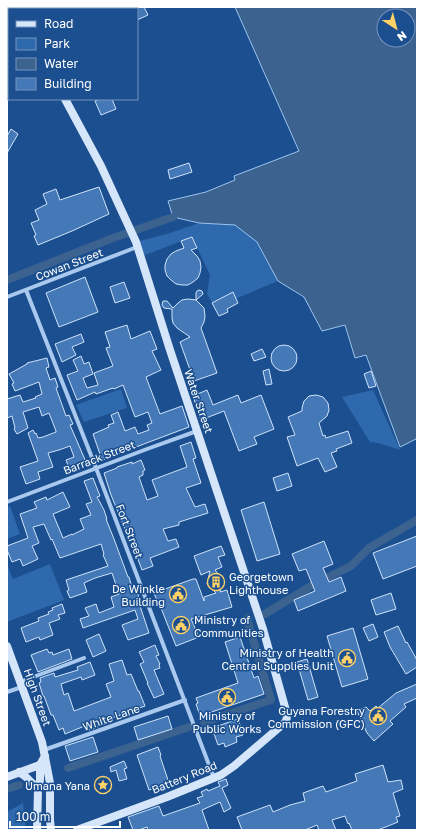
<svg xmlns="http://www.w3.org/2000/svg" width="424" height="837" font-family="'Golos Text',sans-serif">
	<rect width="100%" height="100%" fill="#1b4f8f"/>
	<path fill="#2e69ad" d="M199 223 235 225 257 242 278 281 235 299 212 303 207 294 210 275 192 237 140 257 136 242 170 233Z
		M121 389 127 408 84 422 76 405Z
		M373 390 400 450 378 443 370 442 342 397Z
		M10 506 20 534 7 539V507Z
		M7 564 13 579 50 564 64 600 7 622Z
		M23 803 26 830H7V812Z"/>
	<path fill="#3c6290" stroke="#9cc4f0" fill-rule="evenodd" d="M235 7H417V442L416 439 400 447 366 355 355 358 345 325 322 331 304 297 278 281 257 242 235 225 199 223 173 217 168 201 206 192 235 180 234 176 299 151ZM384 16H408V40H384Z"/>
	<g fill="none" stroke-linecap="round" stroke-linejoin="round">
		<path stroke="#3c6290" stroke-width="8" d="M7 280 113 238 173 217
			M265 614 316 583 351 566 369 548 417 520
			M204 722 271 700 247 619 248 618
			M68 768 189 727
			M7 789 19 785"/>
	</g>
	<path fill="#4478b7" stroke="#cfe3fa" d="M137 7H144L148 15 137 20Z
		M100 99H112L116 109 101 115 95 101Z
		M11 129 18 134 7 153V136Z
		M189 163 192 172 170 179 168 170Z
		M99 187 109 214 72 231 38 245 34 236 36 235 31 223 39 220 35 210 47 204 43 194 56 189 60 200Z
		M192 237 197 248 191 250 197 256 200 261 201 267 200 273 198 278 193 282 188 285H182L176 284 171 280 167 276 165 270V265L167 259 171 254 176 251 184 248 181 241Z
		M85 277 98 312 59 327 46 293Z
		M124 282 130 298 115 303 110 287Z
		M199 290 202 291 203 294 196 300 204 308 205 316 204 322 201 328 217 373 194 381 180 342 190 337 177 328 173 323 172 318V309L164 308 162 305 163 301H167L173 308 178 303 182 300 188 299 196 300V293L197 291Z
		M233 292 238 303 227 309 228 312 219 316 212 303Z
		M127 325 131 339 150 331 157 349 152 351 161 370 146 377 160 414 182 406 189 427 157 439 102 460 93 434 109 427 108 425 114 423 111 415 118 412 125 431 135 427 138 434 149 430 147 425 152 423 148 412 135 417 123 385 114 389 113 388 96 394 95 392 77 400 67 375 78 371 73 360 81 356 84 364 89 362 93 374 83 378 87 388 98 385 94 373 113 366 106 348 110 347 105 332Z
		M81 334 84 342 72 347 76 355 62 362 55 344Z
		M271 358a13 13 0 1 1 26 0a13 13 0 1 1-26 0Z
		M262 349 266 357 254 361 251 354Z
		M47 358 49 367 46 368 50 380 55 378 58 387 56 388 66 416 69 415 73 424 70 425 86 462 69 468 66 460 74 457 70 446 59 450 48 453 53 467 38 472 40 479 26 484 20 467 38 461 28 433 33 430 35 434 36 433 38 438 43 437 56 432V431L49 413 42 416 39 407 23 412 28 428 17 434 14 429 15 428 12 416 7 418V399L20 395 23 402 36 398 35 397 42 394 39 382 15 391 12 384 14 383 9 374 27 364V363Z
		M269 369 272 384 266 385 263 371Z
		M371 371 376 386 369 388 364 374Z
		M207 390 213 405 238 395 241 403 261 395 274 429 254 437 257 444 239 451 224 411 201 420 193 396Z
		M316 395 323 397 328 403 329 410 327 416 319 423 323 436 325 435 326 438 348 431 352 443 336 449 337 451 331 453 337 467 325 472 318 458 297 466 287 437 295 435 288 417 302 411V408L304 401 309 396Z
		M191 442 196 458 193 459 201 483 186 488 195 507 205 504 208 513 179 522V525L163 529 168 541 176 539 179 547 150 558 153 566 142 570 136 554 139 553 129 528 125 529 111 495 104 473 117 468V467L132 462V464L141 460 145 470 143 471V475L139 477 147 500 158 496 152 480 187 467 180 446Z
		M288 473 292 486 277 491 273 478Z
		M93 478 100 496 97 497 104 510 107 519H106L114 539 128 577H129L132 588 135 587 142 605 140 606 149 633 128 640 122 625 138 619 135 610 83 628 80 619 89 616 85 608 96 604 99 613 114 607 111 597 119 594 112 573 95 578 84 583 87 592 70 598 67 591 69 590 66 580 108 566 103 555 104 554 101 544 60 558 52 539 51 540 44 524 33 527 39 543 32 546 38 559 23 566 20 559 12 562 7 550V546L28 538 20 514 37 508 34 502 46 497 47 500 63 492 70 507 53 514 63 538 72 534V535L84 529 80 519 91 515 86 504 92 502 84 481Z
		M264 502 280 554 257 561 241 510Z
		M417 536V566L383 579 373 553Z
		M324 541 333 564 323 568 329 582 341 577 346 591 298 611 294 600 315 591 306 569 299 571 292 554Z
		M221 546 225 555 218 557 222 567 215 570 223 580 220 592 227 590 232 607 191 619 199 637 176 646 161 608 160 609 154 593 193 579H196L204 601V597L216 593 207 584 210 571 201 575 194 556Z
		M391 593 396 609 376 615 371 600Z
		M62 604 65 613 58 615 60 619 49 623 53 635 40 640 39 637 26 642 21 628 39 621 38 618 49 614 48 612 53 610 52 608Z
		M373 624 378 637 369 641 363 628Z
		M398 626 406 643 407 642 417 660V667L406 674 390 647 384 632Z
		M353 628 368 679 342 687 327 636Z
		M99 634 106 651 93 657 86 640Z
		M240 637 254 678 258 676 264 694 200 716 196 704 198 703 196 698 238 683 225 642Z
		M155 645 159 655 156 656 160 664 159 665 160 668 154 670 164 694 154 698 147 683H148L140 664 144 662 139 652Z
		M47 649 49 653 52 652 53 655 69 649 72 659 38 672 31 655Z
		M307 659 318 697 308 700 297 662Z
		M122 660 127 675 131 674 138 691H139L145 706 112 718 113 721 89 730 87 725 65 734 63 728 59 730 53 715H51L44 696H43L39 683 41 682 40 678 54 673 55 677 78 670 77 667 90 662 95 675 82 680 81 677 61 684 64 695 68 693 74 711 111 697 106 684 114 681 109 664Z
		M417 684V698L404 704 406 707 390 721 393 724 374 741 367 733 357 711 366 707 370 711 376 706 378 708 396 693Z
		M168 716 172 729 138 740 134 727Z
		M238 719 243 735 236 737 237 742 225 747 224 743 218 745 212 728Z
		M93 737 98 752 70 761 65 746Z
		M158 747 161 755 160 756 169 783 149 790 137 755Z
		M124 761 127 768 124 769 127 779 119 781 116 770 111 772 110 767Z
		M383 765 388 782 401 780 403 789 393 793 400 816 396 817 398 822 378 830H352L349 823 348 824 345 816 332 820 336 830H319L317 825 305 830H242L237 817 270 805 273 812 290 805 305 801 303 793 323 786 326 792 357 781 355 774Z
		M226 779 228 785 222 788 231 808 224 812 220 802 202 810 209 830H148L147 827 139 830H133L128 817 159 806 163 816 200 803 197 798 203 796 201 792 207 789 208 791 220 786 218 782Z"/>
	<g fill="none" stroke-linecap="round" stroke-linejoin="round">
		<path stroke="#a9c9ee" stroke-width="4" d="M7 7H8
			M26 290 96 468 214 778
			M7 297 137 247
			M7 502 147 449 197 431
			M20 682 84 658
			M7 692 22 687
			M44 750 185 700"/>
		<path stroke="#d6e6fa" stroke-width="8" d="M16 7 17 9
			M65 99 101 166 136 242 170 350 263 629 287 714C287 720 286 722 282 725L234 766 221 775 167 797 77 830
			M7 646 42 742 50 783V820L51 830
			M19 772 26 777 38 789
			M7 777 45 763
			M37 830 38 789 40 780V765L45 756"/>
	</g>
	<defs>
		<g id="building-ring" transform="scale(0.9)"><circle r="9.5" fill="#1b4f8f" stroke="#ffd166" stroke-width="1.5"/><path d="M-4-6H4V6H1V3H-1V6H-4ZM-2.5-4.3h1.7v1.8h-1.7ZM.8-4.3h1.7v1.8H.8ZM-2.5-1h1.7V.8h-1.7ZM.8-1h1.7V.8H.8Z" fill="#ffd166"/></g>
		<g id="civic-ring" transform="scale(0.9)"><circle r="9.5" fill="#1b4f8f" stroke="#ffd166" stroke-width="1.5"/><path d="M-.6-6.5H3V-4.5H.6V-3L4-1V1h2V6H-6V1h2V-1L-.6-3ZM-1.2 2.5V6h2.4V2.5Z" fill="#ffd166"/></g>
		<g id="sight-ring" transform="scale(0.9)"><circle r="9.5" fill="#1b4f8f" stroke="#ffd166" stroke-width="1.5"/><path d="M0-6L1.8-2.2L6-1.7L2.9 1.2L3.7 5.4L0 3.3L-3.7 5.4L-2.9 1.2L-6-1.7L-1.8-2.2Z" fill="#ffd166"/></g>
	</defs>
	<g fill-rule="evenodd">
		<use href="#building-ring" x="216" y="582"/>
		<use href="#civic-ring" x="178" y="594"/>
		<use href="#civic-ring" x="181" y="625"/>
		<use href="#civic-ring" x="347" y="658"/>
		<use href="#civic-ring" x="227" y="697"/>
		<use href="#civic-ring" x="378" y="716"/>
		<use href="#sight-ring" x="103" y="785"/>
	</g>
	<g text-anchor="middle" dominant-baseline="central" stroke-width="3" stroke-linejoin="round" paint-order="stroke">
		<g font-size="11" fill="#fff" stroke="#1b4f8f">
			<text transform="translate(69 264) rotate(-21)">Cowan Street</text>
			<text transform="translate(199 401) rotate(71)">Water Street</text>
			<text transform="translate(99 457) rotate(-21)">Barrack Street</text>
			<text transform="translate(130 531) rotate(69)">Fort Street</text>
			<text transform="translate(38 697) rotate(70)">High Street</text>
			<text transform="translate(111 717) rotate(-19)">White Lane</text>
			<text transform="translate(184 777) rotate(-22)">Battery Road</text>
		</g>
		<g font-size="11" fill="#fff" stroke="#1b4f8f" text-anchor="end">
			<text x="229" y="576" text-anchor="start">Georgetown<tspan x="229" dy="13">Lighthouse</tspan></text>
			<text x="165" y="588">De Winkle<tspan x="165" dy="13">Building</tspan></text>
			<text x="194" y="619" text-anchor="start">Ministry of<tspan x="194" dy="13">Communities</tspan></text>
			<text x="334" y="652">Ministry of Health<tspan x="334" dy="13">Central Supplies Unit</tspan></text>
			<text x="365" y="710">Guyana Forestry<tspan x="365" dy="13">Commission (GFC)</tspan></text>
			<text x="227" y="715" text-anchor="middle">Ministry of<tspan x="227" dy="13">Public Works</tspan></text>
			<text x="90" y="785">Umana Yana</text>
		</g>
	</g>
	<rect width="424" height="837" fill="none" stroke="#ffffff" stroke-width="16"/>
	<rect x="8" y="8" width="130" height="92" fill="#1b4f8f" stroke="#7695bc"/>
	<rect x="16" y="21" width="20" height="6" fill="#d6e6fa" stroke="#7695bc"/>
	<text x="44" y="28" font-size="12" fill="#ffffff">Road</text>
	<rect x="16" y="38" width="20" height="12" fill="#2e69ad" stroke="#7695bc"/>
	<text x="44" y="48" font-size="12" fill="#ffffff">Park</text>
	<rect x="16" y="58" width="20" height="12" fill="#3c6290" stroke="#7695bc"/>
	<text x="44" y="68" font-size="12" fill="#ffffff">Water</text>
	<rect x="16" y="78" width="20" height="12" fill="#4478b7" stroke="#7695bc"/>
	<text x="44" y="88" font-size="12" fill="#ffffff">Building</text>
	<g transform="translate(396 28) rotate(144)"><circle r="19" fill="#1b4f8f" stroke="#7695bc"/>
	<path d="M0-3L7 15L0 10L-7 15Z" fill="#ffd166"/>
	<text y="-6" font-size="11" font-weight="bold" text-anchor="middle" fill="#ffffff">N</text>
	</g>
	<path d="M10 821v6h110v-6" fill="none" stroke="#ffffff" stroke-width="2"/>
	<text x="16" y="821" font-size="12" fill="#ffffff" stroke="#1b4f8f" stroke-width="3" paint-order="stroke">100 m</text>
</svg>
